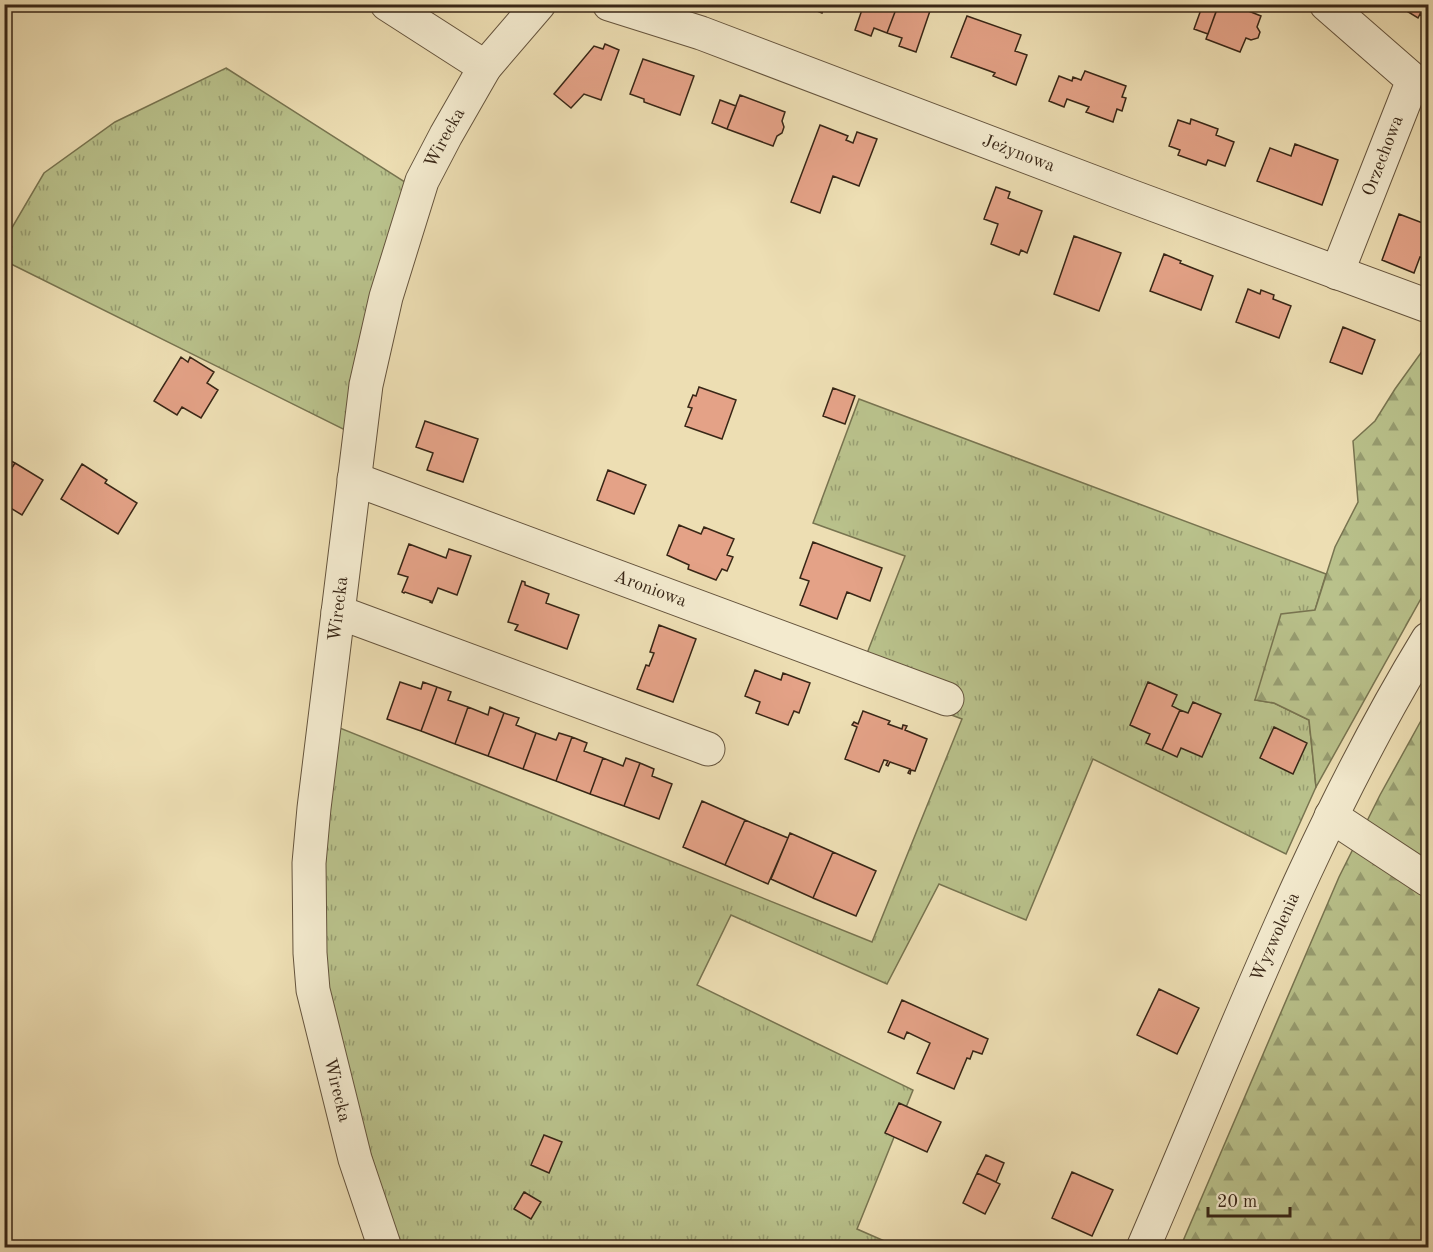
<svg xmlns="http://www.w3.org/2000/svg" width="1433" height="1252" font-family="'Old Standard TT',serif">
	<defs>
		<pattern id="grass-tufts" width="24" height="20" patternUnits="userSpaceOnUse" patternTransform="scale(1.5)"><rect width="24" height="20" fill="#b9c18b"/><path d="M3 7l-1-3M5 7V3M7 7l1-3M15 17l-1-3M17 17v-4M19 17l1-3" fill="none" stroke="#979d71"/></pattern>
		<pattern id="forest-firs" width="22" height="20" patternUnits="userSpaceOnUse" patternTransform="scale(1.5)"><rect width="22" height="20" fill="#b9c18b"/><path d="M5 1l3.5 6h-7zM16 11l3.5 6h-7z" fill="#979d71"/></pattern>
	</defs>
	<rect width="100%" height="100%" fill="#eddeb3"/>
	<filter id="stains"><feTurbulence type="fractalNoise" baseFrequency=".00333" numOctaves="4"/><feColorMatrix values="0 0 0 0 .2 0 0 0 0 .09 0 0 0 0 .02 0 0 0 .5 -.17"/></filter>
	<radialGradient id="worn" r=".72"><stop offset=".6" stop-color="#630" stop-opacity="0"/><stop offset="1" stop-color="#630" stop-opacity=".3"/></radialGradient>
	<path fill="url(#grass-tufts)" stroke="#787450" stroke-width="1.5" d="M226 68 405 182 347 431 5 261 10 231 44 173 115 122Z
		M859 399 1326 574 1315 610 1255 700 1274 703 1309 720 1316 787 1286 854 1093 759 1026 920 939 884 887 984 731 915 697 985 913 1090 857 1229 898 1247H400L342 1063 323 987 321 924 335 726 872 942 962 719 857 679 905 556 813 523Z"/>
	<path fill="url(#forest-firs)" stroke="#787450" stroke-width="1.5" d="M1428 343V586L1316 787 1309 720 1274 703 1255 700 1281 614 1315 610 1335 547 1358 502 1353 441 1375 421 1395 389Z
		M1428 708V1247L1180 1248 1339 877 1380 795Z"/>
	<path fill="#e4a287" stroke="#382616" stroke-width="1.5" d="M799 4H825L822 13Z
		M864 4H898L887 33 874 28 871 36 855 30Z
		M898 4 932 5 916 52 899 46 902 38 887 33Z
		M1203 4 1218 6 1208 34 1194 29Z
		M1219 4H1231L1261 16 1257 27 1260 32 1258 38 1251 40 1246 38 1240 52 1206 39Z
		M1404 4H1425L1418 18 1405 10 1408 6Z
		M1425 4H1428V19L1420 14Z
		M967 16 1021 35 1015 51 1027 55 1016 85 993 76 995 73 951 57Z
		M605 44 619 50 601 100 584 94 571 108 554 94 594 46 603 49Z
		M643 59 694 76 680 115 644 102V99L630 94Z
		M1085 71 1126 86 1122 97 1126 98 1122 111 1117 109 1113 122 1086 112 1089 107 1067 99 1064 107 1049 101 1059 76 1072 81 1073 77 1081 80Z
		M740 95 785 112 782 121 784 127 782 133 777 136 773 146 727 129Z
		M720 100 736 106 727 129 712 123Z
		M1191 119 1218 129 1216 135 1234 142 1225 166 1208 160 1206 165 1178 155 1180 150 1169 146 1178 120 1190 124Z
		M820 125 848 136 846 140 853 143 857 132 877 139 859 186 833 176 820 213 791 202Z
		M1295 144 1338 160 1322 205 1257 181 1270 148 1291 156Z
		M996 187 1010 192 1008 198 1042 211 1027 253 1021 250 1019 255 991 244 998 224 984 219Z
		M1399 214 1428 225 1427 238 1428 239V253L1426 259 1420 257 1414 273 1382 260Z
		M1074 236 1121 253 1099 311 1054 294Z
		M1164 254 1181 261 1180 263 1213 276 1201 310 1150 291Z
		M1248 289 1260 294 1261 290 1274 295 1273 299 1291 306 1279 338 1236 322Z
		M1343 327 1375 340 1362 374 1330 362Z
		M181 357 188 362 190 357 214 372 207 383 218 390 201 418 182 407 177 415 154 401Z
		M699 387 736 400 722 439 685 426 692 408 688 407 693 395 696 396Z
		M833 388 855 396 845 424 823 416Z
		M425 421 478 439 463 482 427 470 433 453 416 447Z
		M4 457 15 463 4 480Z
		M15 463 43 480 22 515 4 504V480Z
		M82 464 107 480 105 483 137 503 118 534 61 499Z
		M608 470 646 485 634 514 597 500Z
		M679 525 701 534 704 527 734 539 727 555 733 557 727 571 722 569 716 580 688 569 689 565 667 555Z
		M813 542 882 568 870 601 847 592 837 619 800 605 809 581 800 578Z
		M409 544 446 558 449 549 471 556 457 595 438 588 432 603 430 602 431 601 405 592 404 593 402 592 408 577 398 574Z
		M522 581 525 582V585L549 594 546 603 579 615 567 649 515 630 518 625 508 622Z
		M659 625 696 639 673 702 637 689 646 665 649 666 654 653 650 652Z
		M755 670 781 680 783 673 810 683 799 713 794 711 788 725 756 713 760 702 745 696Z
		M400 682 421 689 423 682 437 687 421 731 387 719Z
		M1148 682 1177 695 1172 706 1180 710 1162 750 1146 743 1150 734 1130 725Z
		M437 687 451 692 448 700 468 707 455 744 421 731Z
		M1193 702 1221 714 1202 757 1181 748 1177 757 1162 750 1180 710 1188 713Z
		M468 707 488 715 490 707 504 713 488 756 455 744Z
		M863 711 890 721 888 724 902 729 903 725 907 726 905 730 927 739 915 771 911 770 910 774 908 773 910 769 890 762 888 766 886 765 888 761 884 760 879 772 845 759 857 727 852 725 854 722 858 724Z
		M504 713 519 718 516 725 536 733 523 769 488 756Z
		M1274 727 1307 743 1293 774 1260 758Z
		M536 733 556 740 559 733 572 737 556 781 523 769Z
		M572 737 587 743 584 751 603 758 590 794 556 781Z
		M603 758 623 766 626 758 640 763 624 806 590 794Z
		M640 763 654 769 652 776 672 784 659 819 624 806Z
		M702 801 745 820 725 865 683 847Z
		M745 820 788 838 768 884 725 865Z
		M790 833 833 852 813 898 771 879Z
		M833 852 876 871 856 916 813 898Z
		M1159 989 1199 1008 1177 1054 1137 1035Z
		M902 1000 988 1039 982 1054 973 1051 970 1059 967 1058 954 1089 917 1073 930 1043 907 1032 904 1039 888 1032Z
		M899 1103 941 1122 927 1152 885 1133Z
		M544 1135 562 1142 549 1173 531 1165Z
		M986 1155 1004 1163 996 1182 977 1173Z
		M1072 1172 1113 1190 1092 1236 1052 1218Z
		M977 1173 1000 1184 985 1214 963 1203Z
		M524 1192 541 1202 531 1219 514 1209Z"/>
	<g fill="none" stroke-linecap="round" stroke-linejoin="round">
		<g stroke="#65543d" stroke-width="35">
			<g id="minor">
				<path d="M387 4 485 67"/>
				<path id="s1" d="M609 4 701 33 1125 194 1428 306"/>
				<path d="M1326 4 1413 80 1337 273"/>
				<path id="s2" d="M354 479 947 699"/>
				<path d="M338 612 708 749"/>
				<path d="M1331 816 1428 880"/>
				<path id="s3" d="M385 1248 355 1159 313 990 310 953 309 863 314 808 366 385 386 297 422 181 446 135 485 67 539 4"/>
				<path id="s4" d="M1143 1248C1232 1042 1311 830 1428 639"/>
			</g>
		</g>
		<use href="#minor" stroke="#f3eace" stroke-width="33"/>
	</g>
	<g text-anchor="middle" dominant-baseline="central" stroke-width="6" stroke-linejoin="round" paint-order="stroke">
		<g font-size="18" fill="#382616" stroke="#f3eace">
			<text stroke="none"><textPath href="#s3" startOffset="1137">Wirecka</textPath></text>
			<text stroke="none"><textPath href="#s1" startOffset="436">Jeżynowa</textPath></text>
			<text transform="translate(1383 156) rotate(-69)">Orzechowa</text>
			<text stroke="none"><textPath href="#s2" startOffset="316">Aroniowa</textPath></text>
			<text stroke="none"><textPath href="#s3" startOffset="651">Wirecka</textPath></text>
			<text stroke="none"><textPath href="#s4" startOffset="338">Wyzwolenia</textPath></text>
			<text transform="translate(337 1090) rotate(76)">Wirecka</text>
		</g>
	</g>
	<rect width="1433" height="1252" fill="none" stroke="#eddeb3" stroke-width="24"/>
	<rect x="6" y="6" width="1421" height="1240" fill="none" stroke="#382616" stroke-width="3"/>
	<rect x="12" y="12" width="1409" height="1228" fill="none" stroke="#382616" stroke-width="1.5"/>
	<path d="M1208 1207v9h82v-9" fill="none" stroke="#382616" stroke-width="3"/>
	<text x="1217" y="1207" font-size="18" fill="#382616" stroke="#f3eace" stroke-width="4.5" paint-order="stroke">20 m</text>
	<rect width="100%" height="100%" filter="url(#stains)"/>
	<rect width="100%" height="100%" fill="url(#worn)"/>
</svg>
